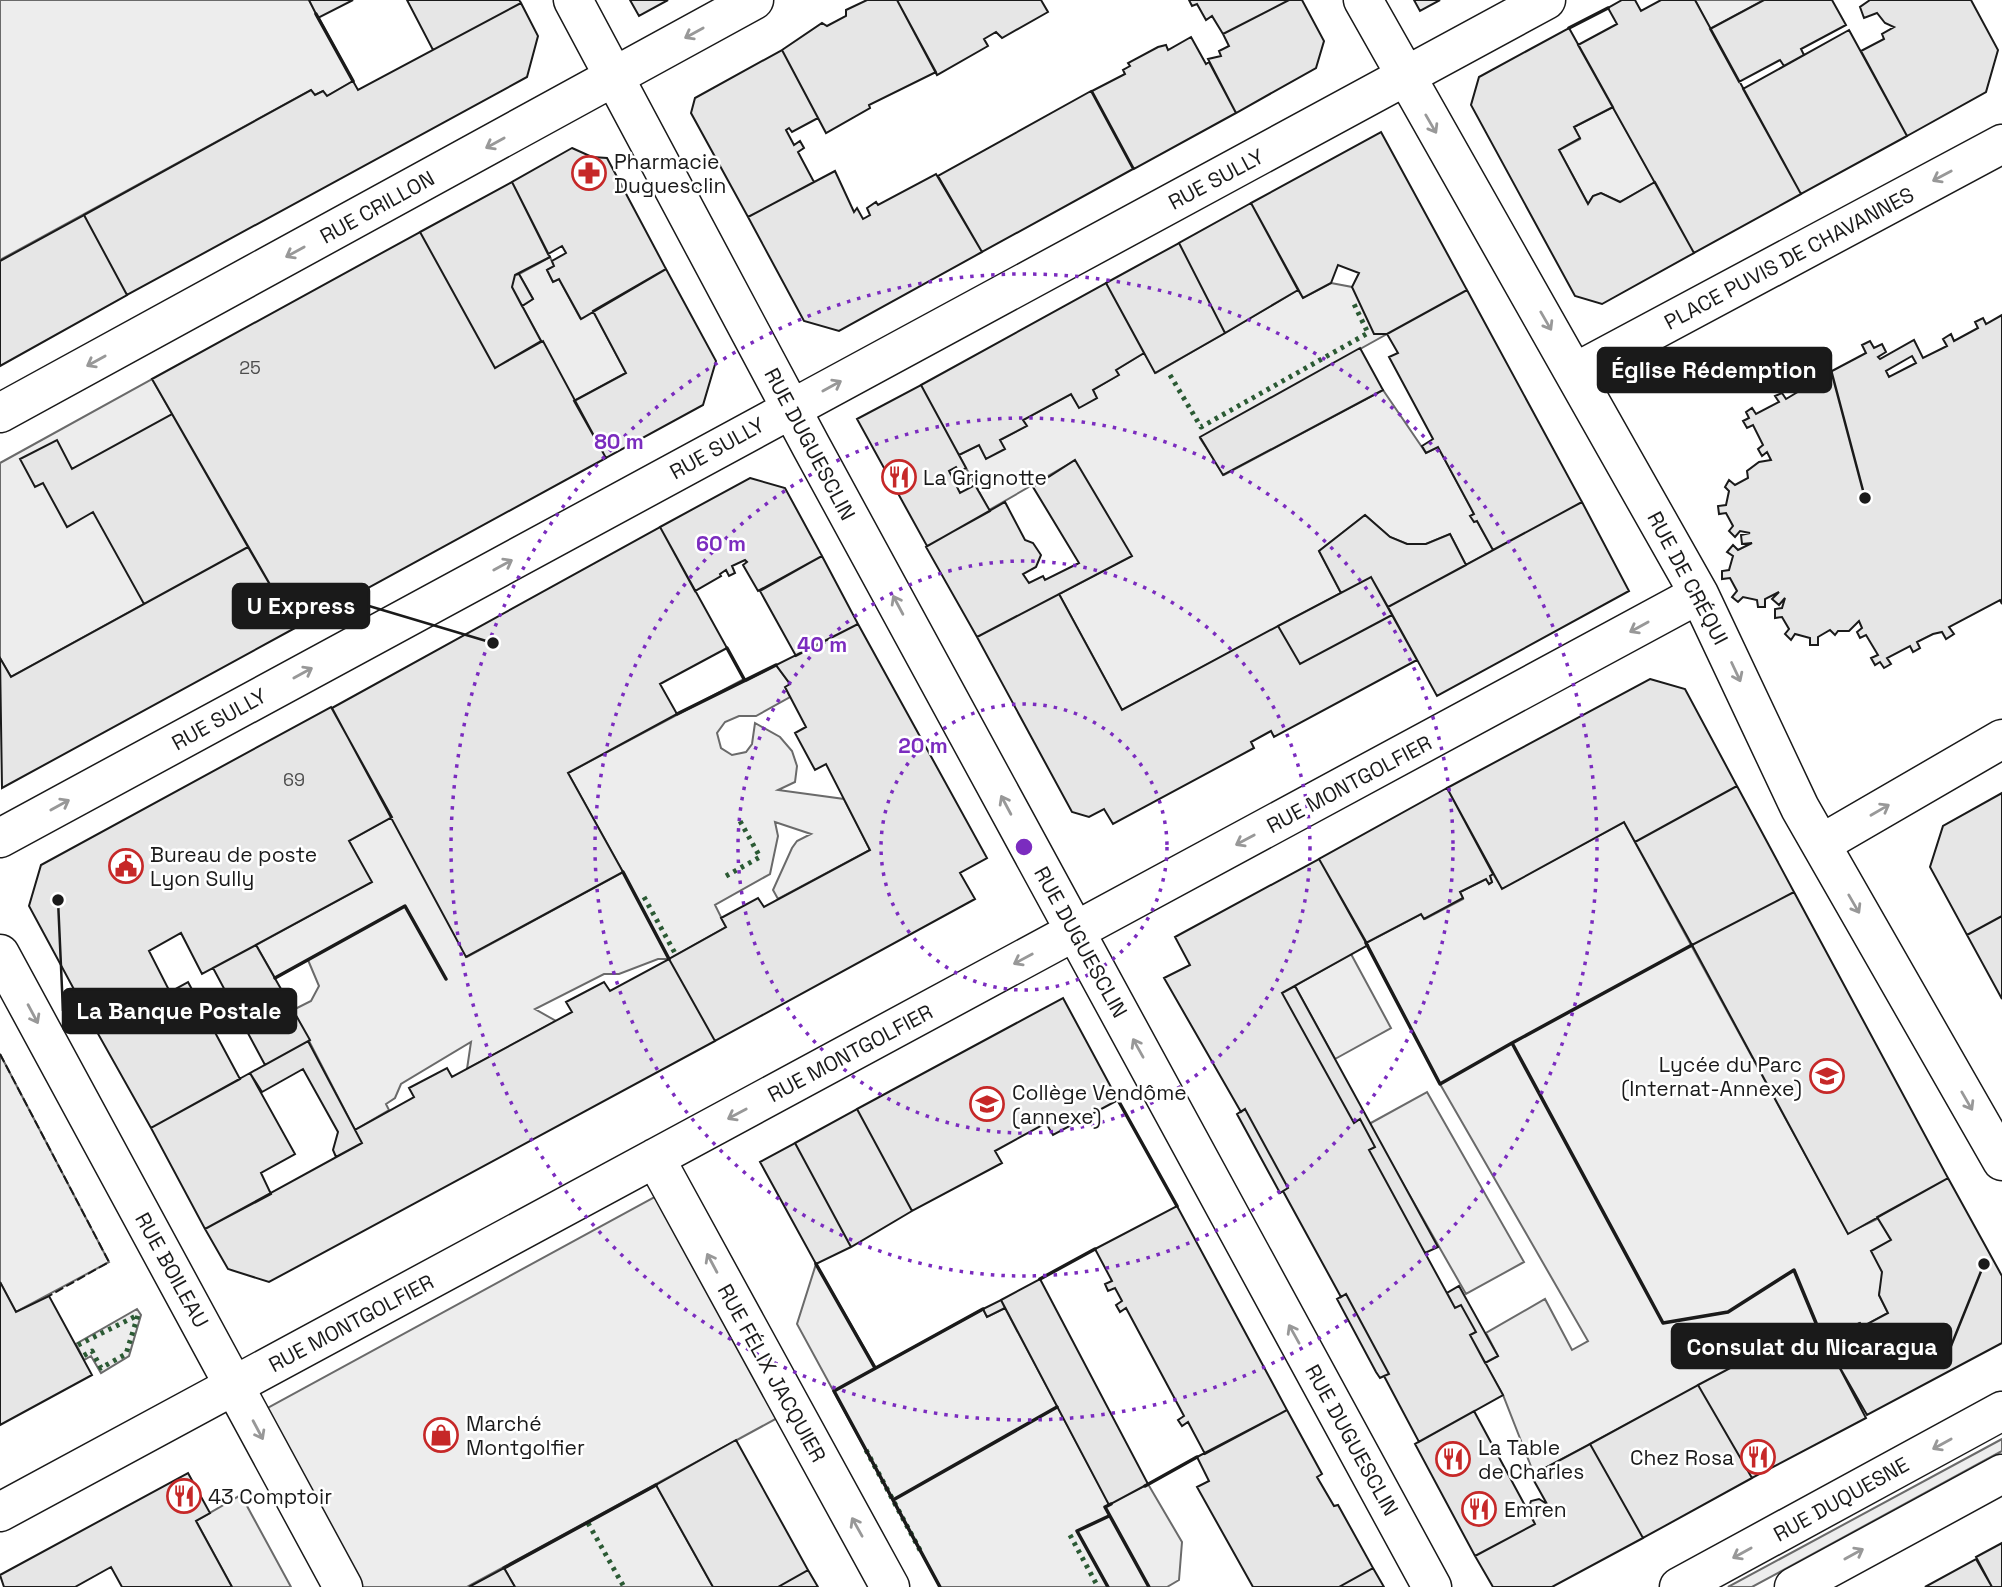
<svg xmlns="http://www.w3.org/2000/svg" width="2002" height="1587" font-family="'Space Grotesk',sans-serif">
	<rect width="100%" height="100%" fill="#fff"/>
	<path fill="#ededed" stroke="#6a6a6a" stroke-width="2" d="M0 0H309L353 81 327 96 323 91 315 95 311 90 0 260Z
		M1695 0H1764L1710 29Z
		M1613 107 1655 182 1620 202 1601 193 1593 196 1588 204 1559 150 1580 139 1574 127Z
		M550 257 554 266 547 270 553 282 559 279 580 318 593 311 626 373 574 401 522 306 533 299 519 274Z
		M1331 283 1352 287 1387 334 1200 438 1224 475 1383 390 1426 453 1438 447 1474 514 1471 516 1477 521 1493 550 1466 565 1450 534 1426 544H1407L1390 537 1365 515 1319 551 1341 593 1122 710 1059 594 1131 556 1074 461 989 510 959 455 979 445 986 458 1000 440 1026 426 1023 420 1071 394 1079 407 1096 398 1093 390 1118 375 1116 370 1144 353 1156 373 1298 290 1303 298Z
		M152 379 248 547 11 677 0 658V463Z
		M776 665 790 684 786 688 790 697 756 716H739L725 722 717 733 721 748 732 755 746 752 752 744 755 723 780 737 792 751 797 766 795 782 778 790 844 799 870 850 778 899 773 890 792 848 797 841 811 834 775 822 778 836 770 874 715 905 726 927 669 959H658L619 974H604L535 1009 556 1021 467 1069 471 1042 401 1084 395 1098 386 1104 389 1110 355 1130 293 1010 311 1001 319 986 308 960 275 978 256 945 371 882 349 841 392 817 467 957 623 872 568 773 744 679 746 681Z
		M1624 822 1848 1233 1879 1218 1884 1227 1891 1240 1879 1295 1888 1313 1862 1327 1859 1323 1854 1326 1856 1330 1827 1345 1816 1323 1534 1474 1503 1395 1485 1363 1498 1356 1486 1333 1545 1299 1572 1350 1588 1341 1440 1084 1366 943 1421 914 1425 919 1463 899 1460 892 1486 879 1489 884 1492 882 1490 876 1493 874 1502 888Z
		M1351 954 1391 1028 1335 1059 1295 986Z
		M0 1054 109 1262 16 1312 0 1282Z
		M1427 1092 1524 1262 1466 1294 1369 1124Z
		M671 1188 792 1410 467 1587H343L251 1417Z
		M816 1264 876 1368 983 1309 987 1317 1005 1308 1109 1504 1148 1484 1182 1542 1179 1580 1167 1587H940L797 1324Z
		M137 1309 141 1315 129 1356 101 1373 91 1356 84 1360 76 1344Z
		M2002 1439V1451L1752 1587H1728Z
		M656 1485 713 1587H515L504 1568Z
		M241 1495 291 1587H232L196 1521Z"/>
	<path fill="#e6e6e6" stroke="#1a1a1a" stroke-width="2" fill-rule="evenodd" d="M309 0H353L318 18Z
		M407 0H519L521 3 433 50Z
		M630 0H668L639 16Z
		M867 0H897L936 72 869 105 870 108 826 133 782 50 822 23 827 26 846 16V10Z
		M897 0H1041L1048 12 1002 38 996 32 984 39 988 46 937 75Z
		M1189 0H1289L1223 34 1212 16 1206 20 1197 4 1192 6Z
		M1289 0H1302L1324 41 1316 68 1236 113 1208 59 1221 56 1219 51 1229 46 1223 34Z
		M1414 0H1440L1420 11Z
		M1622 0H1635L1641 11 1661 0H1695L1801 194 1694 253 1578 45 1617 24 1608 8Z
		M1764 0H1832L1846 25 1801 49 1804 55 1784 66 1780 60 1739 82 1710 29Z
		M1971 0 1998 50 1986 92 1907 136 1861 51 1884 39 1882 34 1894 27 1885 23 1877 13 1864 18 1860 7 1870 0Z
		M521 3 538 36 527 77 127 295 84 215 311 90 315 95 323 91 327 96 353 81 358 90Z
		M1569 28 1613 107 1574 127 1580 138 1559 150 1588 204 1593 196 1601 193 1620 202 1655 182 1694 253 1602 304 1575 296 1471 105 1479 77Z
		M1849 30 1907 136 1801 194 1743 89Z
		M1191 37 1206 64 1209 62 1236 113 1134 169 1092 91 1125 74 1123 70 1130 66 1128 63 1158 47 1166 45 1168 50Z
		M782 50 818 118 792 132 789 128 786 130 794 145 800 141 804 148 798 152 814 182 748 217 691 113 695 98Z
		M1091 91 1133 169 982 252 938 176Z
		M1381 132 1467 290 1387 334H1374L1352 287 1359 273 1338 265 1331 283 1303 298 1251 203Z
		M572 148 592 157 607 158 666 269 581 319 559 279 553 282 547 270 554 266 552 261 566 253 562 246 548 254 512 182Z
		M835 171 854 212 857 208 863 219 870 215 867 208 876 202 878 205 936 174 982 252 839 331 804 321 748 217Z
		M512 182 550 257 515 275 512 287 541 341 495 368 420 232Z
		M1251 203 1298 290 1225 333 1179 243Z
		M84 215 127 295 0 366V261Z
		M420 232 495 368 543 341 606 458 295 628 152 379Z
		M1179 243 1225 333 1155 373 1106 283Z
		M666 269 716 361 703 405 606 458 574 401 626 373 593 311Z
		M519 274 533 299 522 306 512 287 515 275Z
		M1106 283 1144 353 1116 370 1119 375 1093 390 1097 398 1079 408 1071 394 1023 420 1027 426 1000 440 1005 449 986 459 979 445 959 455 921 385Z
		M1467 290 1582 502 1493 550 1477 521 1474 522 1470 516 1474 514 1438 447 1426 453 1422 446 1433 439 1389 357 1398 353 1387 334Z
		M2002 315V604L2000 600 1949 627 1954 634 1946 639 1942 632 1933 634 1917 642 1920 648 1913 652 1910 646 1887 658 1891 664 1884 668 1880 662 1875 665 1871 658 1878 655 1866 635 1860 638 1857 632 1862 628 1859 621 1849 631H1838L1835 635 1830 630 1818 637V645H1810V638L1795 634 1791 640 1785 634 1789 629 1782 617 1775 618V609L1782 608 1785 598 1779 605 1772 599 1779 592 1765 599V607H1758L1757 600 1743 597 1738 602 1732 597 1737 591 1730 578 1722 579V571L1729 570 1733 556 1727 552 1733 545 1738 550 1752 543 1742 544 1741 535 1750 533 1740 531 1735 537 1729 531 1733 526 1726 513 1719 514 1718 506 1726 505 1729 491 1725 487 1729 480 1735 485 1748 478 1747 471 1759 462 1771 460 1767 452 1762 456 1758 449 1763 445 1753 425 1747 428 1743 421 1749 418 1746 412 1752 408 1756 414 1779 402 1775 396 1782 393 1786 399 1801 390 1807 384 1803 377 1812 373 1815 380 1866 353 1862 345 1870 341 1874 348 1882 344 1886 352 1878 357 1880 359 1914 340 1923 358 1947 346 1943 339 1951 334 1954 341 1978 328 1975 322 1983 318 1986 324ZM1912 356 1916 363 1889 377 1886 371Z
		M1360 348 1383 390 1223 475 1200 437Z
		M921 385 966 468 959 472 956 467 949 471 960 493 975 485 990 511 927 546 857 419Z
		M172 414 248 547 144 604 93 512 67 527 43 483 35 487 20 459 57 440 72 469Z
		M1075 460 1132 556 977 637 926 547 1005 502 1025 540 1033 543 1041 555 1036 567 1023 574 1029 583 1043 576 1045 580 1079 563 1033 487Z
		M750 478 785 488 822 556 758 591 743 565 747 562 745 560 732 566 735 573 729 576 726 570 720 574 721 576 695 591 660 527Z
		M1582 502 1629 591 1437 696 1388 607Z
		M1365 515 1390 537 1407 544H1426L1450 534 1466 565 1388 607 1371 577 1341 593 1319 551Z
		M660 527 727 648 660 684 677 714 568 773 623 872 466 957 332 708Z
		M248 547 295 628 2 788 0 658 11 677Z
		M822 556 858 624 796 656 760 591Z
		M1371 577 1392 615 1300 664 1278 626Z
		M1059 594 1122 710 1278 626 1300 664 1392 615 1417 660 1274 737 1271 731 1251 742 1254 748 1113 824 1104 809 1089 817 1072 812 977 637Z
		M858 624 987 858 960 873 975 899 715 1041 669 959 726 927 721 918 758 898 764 907 870 850 826 764 815 770 795 733 806 727 785 687 790 684 776 665Z
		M1650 679 1685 689 1737 786 1635 842 1624 822 1502 889 1447 788Z
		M331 707 392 817 349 841 372 882 202 974 181 933 149 951 170 992 97 1032 29 906 41 865Z
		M1737 786 1794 892 1692 945 1635 842Z
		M1447 788 1493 874 1490 876 1492 882 1489 884 1486 879 1460 892 1463 898 1424 919 1421 914 1366 943 1319 859Z
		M2002 793V916L1967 935 1930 867 1943 826Z
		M1319 859 1368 945 1282 993 1354 1123 1360 1119 1375 1147 1369 1150 1455 1308 1461 1305 1476 1332 1470 1335 1503 1395 1419 1442 1384 1376 1389 1374 1346 1294 1341 1297 1283 1191 1288 1188 1245 1109 1241 1112 1164 978 1190 965 1175 937Z
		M1794 892 1948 1178 1848 1234 1692 945Z
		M2002 916V999L1967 935Z
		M256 945 310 1040 265 1065 213 968Z
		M669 959 715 1041 269 1282 228 1269 205 1229 362 1143 355 1130 414 1097 409 1088 447 1068 452 1077 572 1012 566 1002 604 982 610 991Z
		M188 982 240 1079 151 1128 97 1032Z
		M1295 986 1438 1247 1425 1253 1369 1150 1375 1147 1360 1119 1354 1123 1282 993Z
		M1063 998 1118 1100 1053 1135 1046 1123 995 1151 1002 1163 912 1211 857 1109Z
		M308 1041 362 1143 336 1157 333 1150 338 1132 303 1069 262 1092 250 1073Z
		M250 1073 295 1154 261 1173 271 1194 205 1229 151 1128Z
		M857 1109 912 1211 851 1247 795 1143Z
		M1245 1109 1288 1188 1280 1193 1237 1114Z
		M795 1143 851 1247 816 1264 760 1162Z
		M1948 1178 2002 1276V1343L1867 1415 1827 1345 1856 1330 1854 1326 1860 1323 1862 1327 1888 1313 1879 1295 1882 1272 1871 1251 1891 1240 1877 1217Z
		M1177 1206 1287 1410 1205 1454 1188 1422 1182 1426 1178 1420 1184 1416 1126 1308 1120 1312 1116 1305 1122 1301 1115 1288 1108 1291 1105 1284 1112 1281 1095 1249Z
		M1040 1279 1148 1484 1109 1505 1001 1300Z
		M0 1282 16 1312 49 1296 92 1375 0 1425Z
		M1459 1286 1498 1356 1485 1363 1470 1335 1476 1332 1461 1305 1455 1308 1447 1293Z
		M1346 1294 1389 1374 1384 1376 1380 1378 1376 1372 1337 1299Z
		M1001 1300 1005 1308 987 1317 983 1309Z
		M1816 1323 1866 1418 1752 1478 1698 1385Z
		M1698 1385 1752 1478 1643 1538 1590 1444Z
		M1287 1410 1322 1474 1317 1477 1334 1506 1338 1505 1373 1568 1339 1587H1253L1197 1487 1209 1481 1197 1457Z
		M1474 1411 1535 1524 1475 1556 1415 1444Z
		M736 1440 808 1570 778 1587H713L656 1485Z
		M1590 1444 1643 1538 1552 1587H1493L1475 1556 1535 1524 1528 1510 1531 1501 1539 1499 1547 1504 1533 1479 1534 1474Z
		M188 1473 210 1513 196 1521 232 1587H122L111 1567 75 1587H4L0 1575Z
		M2002 1543V1587H1992L1976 1557Z
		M1976 1559 1992 1587H1925Z
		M504 1568 515 1587H469Z
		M1373 1568 1384 1587H1339Z
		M808 1570 818 1587H778Z"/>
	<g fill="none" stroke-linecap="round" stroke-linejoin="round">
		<g stroke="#1a1a1a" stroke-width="41">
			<path id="minor" d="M573 0 811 446 1432 1587
				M1363 0 1699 594 1800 808 2002 1161
				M1576 372 2002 144
				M0 413 754 0
				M0 838 1546 0
				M1821 844 2002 739
				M0 954 343 1587
				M655 1158 890 1587
				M0 1512 1699 594"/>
		</g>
		<g stroke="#1a1a1a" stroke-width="41">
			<path id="primary" d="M1679 1587 2002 1411
				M1794 1587 2002 1474"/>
		</g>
		<use href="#minor" stroke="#fff" stroke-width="38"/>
		<use href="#primary" stroke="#fff" stroke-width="38"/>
		<path stroke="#2b5a34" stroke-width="5" stroke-dasharray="3.5 5" stroke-linecap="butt" d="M1170 375 1201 427 1368 333 1354 304
			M726 876 760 857 740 821
			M644 897 676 955
			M78 1345 138 1315 126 1354 101 1368 92 1351 83 1356
			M866 1450 921 1552
			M588 1523 624 1587
			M1070 1535 1098 1587"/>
		<path stroke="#1a1a1a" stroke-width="2" stroke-dasharray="9 3.5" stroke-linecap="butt" d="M0 1054 109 1262 49 1296"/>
		<path stroke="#1a1a1a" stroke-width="3.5" d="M316 14 353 81
			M1569 28 1608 8
			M727 648 744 679
			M677 714 776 665
			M623 872 669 959
			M1366 943 1440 1084 1512 1043 1663 1323 1728 1312 1794 1270 1816 1323
			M275 978 405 906 446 979
			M1512 1043 1692 945
			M1118 1100 1177 1206
			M816 1264 875 1368
			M1040 1279 1095 1249
			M1145 1486 1197 1457
			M893 1500 834 1391 983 1309
			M1111 1504 1105 1507 1149 1587
			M504 1568 656 1485
			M940 1587 893 1500 1057 1407
			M1108 1587 1077 1531 1109 1516"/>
	</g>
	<defs><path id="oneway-shaft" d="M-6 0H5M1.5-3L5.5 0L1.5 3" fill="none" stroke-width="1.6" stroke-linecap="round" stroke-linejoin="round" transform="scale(1.75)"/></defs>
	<g stroke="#989898">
		<use href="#oneway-shaft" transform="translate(694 33) rotate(151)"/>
		<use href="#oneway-shaft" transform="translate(1431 124) rotate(60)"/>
		<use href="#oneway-shaft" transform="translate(495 143) rotate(151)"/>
		<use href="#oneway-shaft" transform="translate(1942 176) rotate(152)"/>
		<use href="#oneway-shaft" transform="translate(295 252) rotate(151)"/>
		<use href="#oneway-shaft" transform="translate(1546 321) rotate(60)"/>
		<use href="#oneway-shaft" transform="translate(96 361) rotate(151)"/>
		<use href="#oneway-shaft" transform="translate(832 386) rotate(-29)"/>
		<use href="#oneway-shaft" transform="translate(503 565) rotate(-29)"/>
		<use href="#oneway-shaft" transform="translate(898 605) rotate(-118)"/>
		<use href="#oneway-shaft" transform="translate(1639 627) rotate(151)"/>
		<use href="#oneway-shaft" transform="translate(1736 672) rotate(65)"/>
		<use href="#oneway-shaft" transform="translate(303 673) rotate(-29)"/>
		<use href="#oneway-shaft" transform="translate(60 805) rotate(-29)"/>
		<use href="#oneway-shaft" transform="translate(1006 805) rotate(-118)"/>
		<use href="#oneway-shaft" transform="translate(1880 810) rotate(-30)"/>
		<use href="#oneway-shaft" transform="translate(1245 840) rotate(152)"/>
		<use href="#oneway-shaft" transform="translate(1854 904) rotate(60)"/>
		<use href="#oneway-shaft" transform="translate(1023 959) rotate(152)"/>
		<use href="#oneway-shaft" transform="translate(33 1014) rotate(62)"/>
		<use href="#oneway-shaft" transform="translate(1138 1048) rotate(-119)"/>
		<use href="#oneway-shaft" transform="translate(1967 1101) rotate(60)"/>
		<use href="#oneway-shaft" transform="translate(737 1114) rotate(152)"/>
		<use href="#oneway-shaft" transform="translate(712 1263) rotate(-118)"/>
		<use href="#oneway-shaft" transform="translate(1294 1334) rotate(-119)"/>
		<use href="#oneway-shaft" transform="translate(258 1430) rotate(62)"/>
		<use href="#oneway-shaft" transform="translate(1942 1444) rotate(151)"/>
		<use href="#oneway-shaft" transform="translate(857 1527) rotate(-119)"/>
		<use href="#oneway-shaft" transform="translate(1742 1553) rotate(151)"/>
		<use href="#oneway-shaft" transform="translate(1854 1554) rotate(-29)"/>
	</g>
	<g fill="none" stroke="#7b2cbf" stroke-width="3.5" stroke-dasharray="3.5 7">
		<circle cx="1024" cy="847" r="143"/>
		<circle cx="1024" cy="847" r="286"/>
		<circle cx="1024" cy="847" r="429"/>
		<circle cx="1024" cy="847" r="573"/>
	</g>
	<defs>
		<g id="pharmacy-ring" transform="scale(1.75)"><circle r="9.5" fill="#fff" stroke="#c62828" stroke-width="1.5"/><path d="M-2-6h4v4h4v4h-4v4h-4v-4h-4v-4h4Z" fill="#c62828"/></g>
		<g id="restaurant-ring" transform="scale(1.75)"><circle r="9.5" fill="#fff" stroke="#c62828" stroke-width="1.5"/><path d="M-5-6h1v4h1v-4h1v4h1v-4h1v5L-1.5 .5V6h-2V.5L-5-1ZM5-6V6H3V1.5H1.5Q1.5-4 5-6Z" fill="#c62828"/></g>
		<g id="civic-ring" transform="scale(1.75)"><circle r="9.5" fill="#fff" stroke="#c62828" stroke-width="1.5"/><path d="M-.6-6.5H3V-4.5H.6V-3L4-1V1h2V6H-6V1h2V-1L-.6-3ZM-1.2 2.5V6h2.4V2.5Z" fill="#c62828"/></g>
		<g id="school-ring" transform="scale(1.75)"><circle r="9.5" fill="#fff" stroke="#c62828" stroke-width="1.5"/><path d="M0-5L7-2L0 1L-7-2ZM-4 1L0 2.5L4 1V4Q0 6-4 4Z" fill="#c62828"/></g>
		<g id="shop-ring" transform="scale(1.75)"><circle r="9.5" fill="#fff" stroke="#c62828" stroke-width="1.5"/><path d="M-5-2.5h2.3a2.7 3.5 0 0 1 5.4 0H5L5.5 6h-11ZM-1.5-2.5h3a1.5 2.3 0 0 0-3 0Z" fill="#c62828"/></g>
	</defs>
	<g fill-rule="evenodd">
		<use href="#pharmacy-ring" x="589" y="173"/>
		<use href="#restaurant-ring" x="899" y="477"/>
		<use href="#civic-ring" x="126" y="866"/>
		<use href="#school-ring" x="1827" y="1076"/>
		<use href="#school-ring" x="987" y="1104"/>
		<use href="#shop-ring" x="441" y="1435"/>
		<use href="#restaurant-ring" x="1758" y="1457"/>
		<use href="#restaurant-ring" x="1453" y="1459"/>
		<use href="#restaurant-ring" x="184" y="1496"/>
		<use href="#restaurant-ring" x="1479" y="1509"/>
	</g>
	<g text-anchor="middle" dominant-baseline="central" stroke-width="5" stroke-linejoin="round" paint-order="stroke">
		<g font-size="18" fill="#4d4d4d">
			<text x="250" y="367">25</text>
			<text x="294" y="779">69</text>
		</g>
		<g font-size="21" fill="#1a1a1a" stroke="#fff" text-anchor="start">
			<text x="614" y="161">Pharmacie<tspan x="614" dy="24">Duguesclin</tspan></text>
			<text x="923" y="477">La Grignotte</text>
			<text x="150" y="854">Bureau de poste<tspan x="150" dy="24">Lyon Sully</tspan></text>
			<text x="1802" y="1064" text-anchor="end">Lycée du Parc<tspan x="1802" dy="24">(Internat-Annexe)</tspan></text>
			<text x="1012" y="1092">Collège Vendôme<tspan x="1012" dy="24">(annexe)</tspan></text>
			<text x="466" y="1423">Marché<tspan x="466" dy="24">Montgolfier</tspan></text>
			<text x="1478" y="1447">La Table<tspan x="1478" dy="24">de Charles</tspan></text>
			<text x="1734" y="1457" text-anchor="end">Chez Rosa</text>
			<text x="208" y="1496">43 Comptoir</text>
			<text x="1504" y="1509">Emren</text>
		</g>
		<g font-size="21" fill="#1a1a1a" stroke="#fff">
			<text transform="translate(1216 179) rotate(-28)">RUE SULLY</text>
			<text transform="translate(377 207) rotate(-29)">RUE CRILLON</text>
			<text transform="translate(1789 258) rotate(-28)">PLACE PUVIS DE CHAVANNES</text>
			<text transform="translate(810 444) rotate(62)">RUE DUGUESCLIN</text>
			<text transform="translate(717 448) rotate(-29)">RUE SULLY</text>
			<text transform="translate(1688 578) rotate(62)">RUE DE CRÉQUI</text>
			<text transform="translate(219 719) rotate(-29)">RUE SULLY</text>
			<text transform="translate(1349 784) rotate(-28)">RUE MONTGOLFIER</text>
			<text transform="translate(1081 942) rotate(61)">RUE DUGUESCLIN</text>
			<text transform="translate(850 1053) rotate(-28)">RUE MONTGOLFIER</text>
			<text transform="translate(172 1270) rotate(61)">RUE BOILEAU</text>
			<text transform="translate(351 1323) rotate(-28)">RUE MONTGOLFIER</text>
			<text transform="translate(772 1373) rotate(61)">RUE FÉLIX JACQUIER</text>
			<text transform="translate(1352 1440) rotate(61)">RUE DUGUESCLIN</text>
			<text transform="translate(1841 1499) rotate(-29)">RUE DUQUESNE</text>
		</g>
	</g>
	<circle cx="1024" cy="847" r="10" fill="#7b2cbf" stroke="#fff" stroke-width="3.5"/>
	<g font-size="21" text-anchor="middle" font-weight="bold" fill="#7b2cbf" stroke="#fff" stroke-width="5" stroke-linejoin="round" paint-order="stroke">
		<text x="619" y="449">80 m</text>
		<text x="721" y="551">60 m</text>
		<text x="822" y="652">40 m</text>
		<text x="923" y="753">20 m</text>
	</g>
	<path fill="none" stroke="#1a1a1a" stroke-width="2.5" d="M1865 498L1831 370M493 643L369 606M58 900L63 1011M1984 1264L1951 1346"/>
	<g fill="#1a1a1a" stroke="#fff" stroke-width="2.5">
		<circle cx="1865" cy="498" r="7"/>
		<circle cx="493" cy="643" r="7"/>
		<circle cx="58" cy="900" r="7"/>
		<circle cx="1984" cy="1264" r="7"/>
	</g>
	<g fill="#1a1a1a" stroke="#1a1a1a" stroke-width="2.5">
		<rect x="1598" y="348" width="233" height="44" rx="7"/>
		<rect x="233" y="584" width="136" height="44" rx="7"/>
		<rect x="63" y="989" width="233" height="44" rx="7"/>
		<rect x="1672" y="1324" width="279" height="44" rx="7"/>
	</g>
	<g font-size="23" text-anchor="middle" font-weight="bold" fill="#fff">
		<text x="1714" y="378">Église Rédemption</text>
		<text x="301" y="614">U Express</text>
		<text x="179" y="1019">La Banque Postale</text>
		<text x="1812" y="1355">Consulat du Nicaragua</text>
	</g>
</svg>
